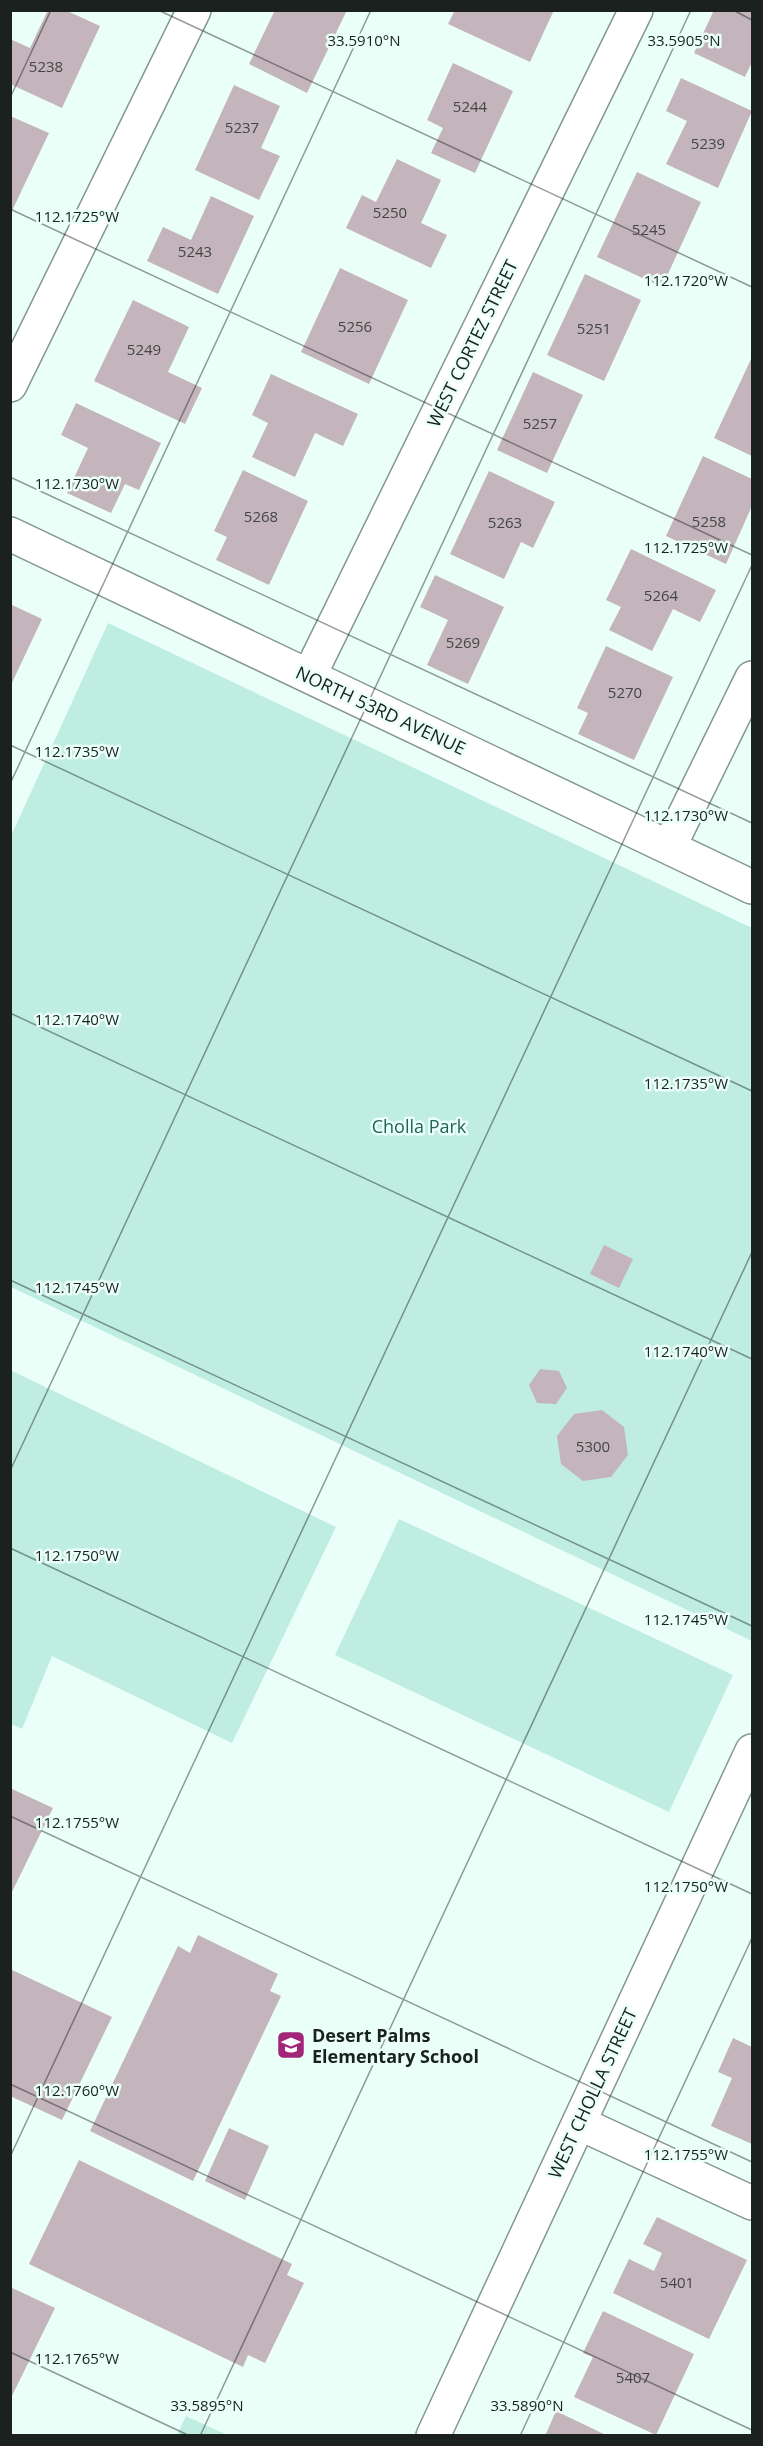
<svg xmlns="http://www.w3.org/2000/svg" width="763" height="2446" font-family="'Open Sans',sans-serif">
	<rect width="100%" height="100%" fill="#ebfff9"/>
	<path fill="#bfede2" d="M108 623 752 928V1641L11 1287V836Z
		M10 1370 336 1527 232 1743 52 1656 22 1729 11 1724Z
		M399 1519 733 1675 669 1812 335 1655Z
		M186 2416 227 2435H177Z"/>
	<path fill="#c4b4bc" d="M48 10H65L100 26 62 108 10 84V39L30 48Z
		M275 10H347L307 93 249 64Z
		M455 10H554L530 62 448 24Z
		M714 10H752V62L745 77 694 53Z
		M453 63 513 91 475 173 431 153 443 128 427 120Z
		M681 78 752 111 718 188 666 164 687 121 666 111Z
		M234 85 280 106 261 148 280 156 259 200 195 170Z
		M10 116 49 133 10 215Z
		M397 159 441 180 421 223 447 235 431 268 346 228 362 195 376 202Z
		M637 172 701 202 662 287 597 257Z
		M211 196 254 216 218 294 147 261 163 227 191 240Z
		M340 268 408 300 369 384 301 352Z
		M585 274 641 300 604 381 547 355Z
		M133 300 189 327 168 372 202 388 185 424 94 381Z
		M752 357V456L714 438Z
		M533 372 583 395 547 473 497 450Z
		M271 374 358 414 343 446 315 433 295 477 252 457 268 423 252 415Z
		M76 403 161 443 139 490 125 484 111 513 67 493 88 448 61 435Z
		M703 456 752 479V506L726 564 666 536Z
		M243 470 308 501 269 585 216 560 227 537 214 531Z
		M489 471 555 502 533 548 521 542 504 579 450 554Z
		M631 549 716 590 700 622 673 609 652 651 609 630 621 607 606 600Z
		M435 575 504 607 468 684 427 665 448 620 420 607Z
		M10 604 42 619 10 687Z
		M606 646 673 677 634 760 578 734 588 713 577 708Z
		M604 1245 633 1259 619 1288 590 1274Z
		M540 1369 559 1371 567 1388 556 1404 537 1403 529 1385Z
		M602 1410 624 1427 628 1455 611 1477 583 1481 561 1464 557 1436 574 1414Z
		M10 1788 53 1808 10 1896Z
		M198 1935 278 1974 270 1991 281 1996 193 2181 90 2131 178 1946 190 1953Z
		M10 1969 112 2017 62 2120 10 2096Z
		M733 2038 752 2047V2144L711 2126 732 2078 718 2072Z
		M229 2128 269 2146 245 2200 205 2181Z
		M79 2160 292 2264 287 2275 304 2283 265 2363 248 2355 243 2367 29 2264Z
		M657 2217 747 2260 709 2339 613 2293 629 2259 654 2271 662 2253 643 2244Z
		M10 2287 55 2308 10 2400Z
		M603 2311 694 2354 656 2435 574 2397 593 2357 583 2353Z
		M556 2411 608 2436H545Z"/>
	<g fill="none" stroke-linecap="round" stroke-linejoin="round">
		<g stroke="#849792" stroke-width="36">
			<path id="street" d="M10 385 194 10
				M10 534 752 887
				M309 676 636 10
				M669 847 752 678
				M579 2123 752 2203"/>
		</g>
		<g stroke="#849792" stroke-width="36">
			<path id="secondary" d="M433 2436 752 1751"/>
		</g>
		<use href="#street" stroke="#fff" stroke-width="33"/>
		<use href="#secondary" stroke="#fff" stroke-width="33"/>
	</g>
	<path fill="none" stroke="#1a211f" stroke-width="1.5" stroke-opacity="0.45" d="M158 10 752 287M733 10 752 20M10 98 51 10M10 209 752 555M10 477 752 823M10 745 752 1091M10 784 371 10M10 1013 752 1359M10 1280 752 1626M10 1471 691 10M10 1548 752 1894M10 1816 752 2162M10 2084 752 2430M10 2157 752 565M10 2352 190 2436M200 2436 752 1252M520 2436 752 1938"/>
	<defs>
		<g id="school-square" transform="scale(1.5)"><rect x="-9" y="-9" width="18" height="18" rx="4" fill="#a2257a" stroke="#ebfff9"/><path d="M0-5L7-2L0 1L-7-2ZM-4 1L0 2.5L4 1V4Q0 6-4 4Z" fill="#fff"/></g>
	</defs>
	<g fill-rule="evenodd">
		<use href="#school-square" x="291" y="2045"/>
	</g>
	<g text-anchor="middle" dominant-baseline="central" stroke-width="5" stroke-linejoin="round" paint-order="stroke">
		<g font-size="15" fill="#444646">
			<text x="46" y="66">5238</text>
			<text x="470" y="106">5244</text>
			<text x="242" y="127">5237</text>
			<text x="708" y="143">5239</text>
			<text x="390" y="212">5250</text>
			<text x="649" y="229">5245</text>
			<text x="195" y="251">5243</text>
			<text x="355" y="326">5256</text>
			<text x="594" y="328">5251</text>
			<text x="144" y="349">5249</text>
			<text x="540" y="423">5257</text>
			<text x="261" y="516">5268</text>
			<text x="709" y="521">5258</text>
			<text x="505" y="522">5263</text>
			<text x="661" y="595">5264</text>
			<text x="463" y="642">5269</text>
			<text x="625" y="692">5270</text>
			<text x="593" y="1446">5300</text>
			<text x="677" y="2282">5401</text>
			<text x="633" y="2377">5407</text>
		</g>
		<g font-size="18" fill="#1a211f" stroke="#ebfff9">
			<text transform="translate(472 343) rotate(-64)">WEST CORTEZ STREET</text>
			<text transform="translate(381 710) rotate(25)">NORTH 53RD AVENUE</text>
			<text transform="translate(592 2093) rotate(-65)">WEST CHOLLA STREET</text>
		</g>
		<g font-size="18" fill="#236357" stroke="#ebfff9">
			<text x="419" y="1126">Cholla Park</text>
		</g>
		<g font-size="18" font-weight="bold" fill="#1a211f" stroke="#ebfff9" text-anchor="start">
			<text x="312" y="2035">Desert Palms<tspan x="312" dy="21">Elementary School</tspan></text>
		</g>
	</g>
	<g font-size="15" text-anchor="middle" fill="#1a211f" stroke="#ebfff9" stroke-width="5" stroke-linejoin="round" paint-order="stroke">
		<text x="364" y="46">33.5910°N</text>
		<text x="684" y="46">33.5905°N</text>
		<text x="77" y="222">112.1725°W</text>
		<text x="686" y="286">112.1720°W</text>
		<text x="77" y="489">112.1730°W</text>
		<text x="686" y="553">112.1725°W</text>
		<text x="77" y="757">112.1735°W</text>
		<text x="686" y="821">112.1730°W</text>
		<text x="77" y="1025">112.1740°W</text>
		<text x="686" y="1089">112.1735°W</text>
		<text x="77" y="1293">112.1745°W</text>
		<text x="686" y="1357">112.1740°W</text>
		<text x="77" y="1561">112.1750°W</text>
		<text x="686" y="1625">112.1745°W</text>
		<text x="77" y="1828">112.1755°W</text>
		<text x="686" y="1892">112.1750°W</text>
		<text x="77" y="2096">112.1760°W</text>
		<text x="686" y="2160">112.1755°W</text>
		<text x="77" y="2364">112.1765°W</text>
		<text x="207" y="2411">33.5895°N</text>
		<text x="527" y="2411">33.5890°N</text>
	</g>
	<rect width="763" height="2446" fill="none" stroke="#1a211f" stroke-width="24"/>
</svg>
